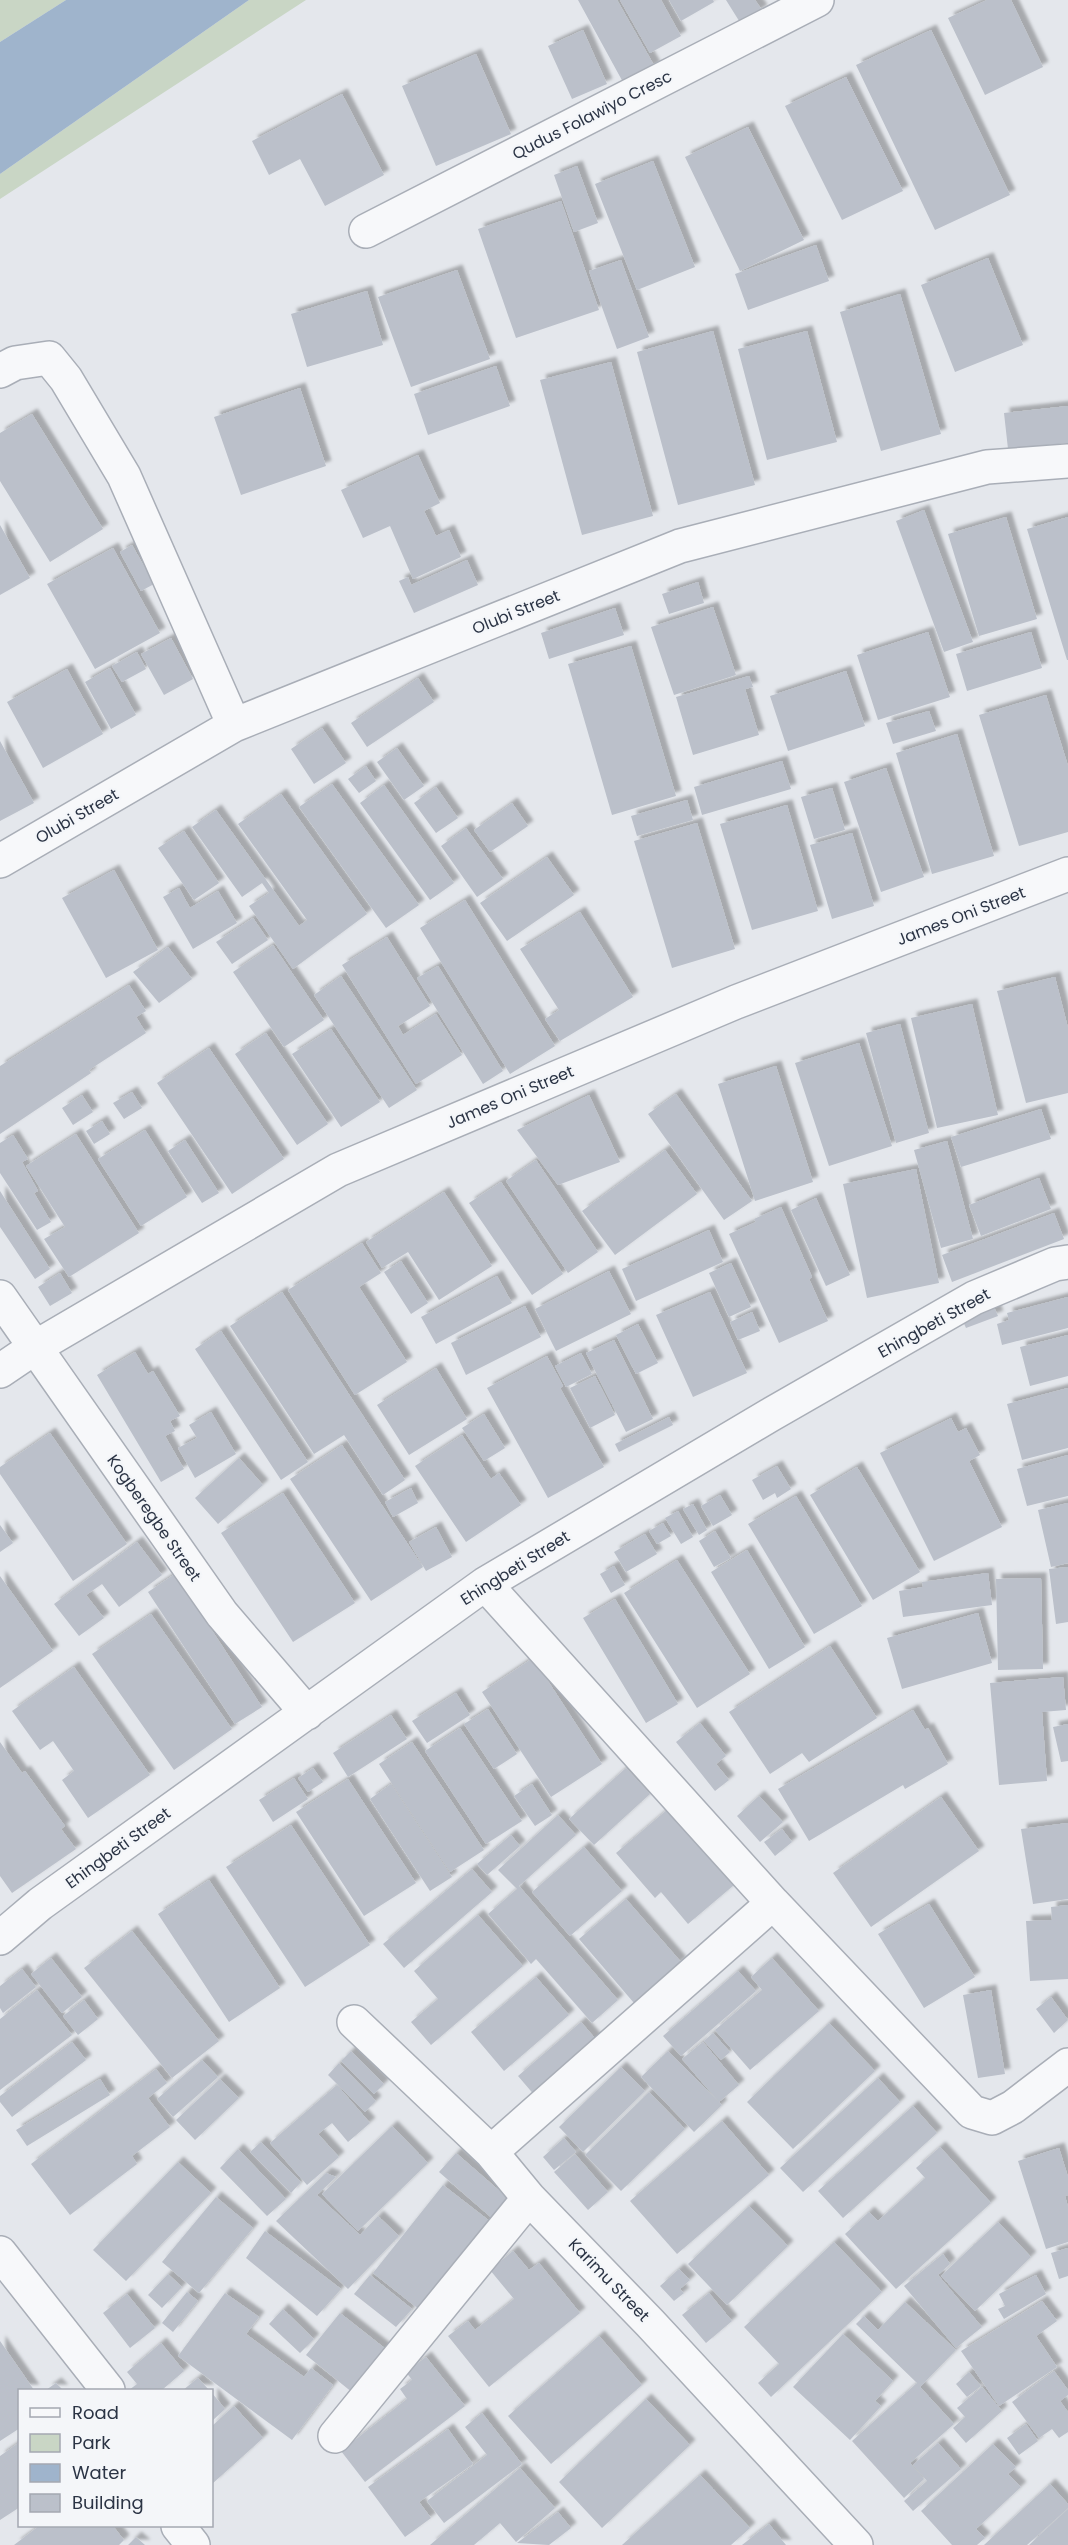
<svg xmlns="http://www.w3.org/2000/svg" width="1068" height="2545" font-family="Poppins,sans-serif">
	<defs>
		<filter id="shadow"><feDropShadow dx="5.5" dy="-5.5" stdDeviation="1.5" flood-color="#0004"/></filter>
	</defs>
	<rect width="100%" height="100%" fill="#e4e7ec"/>
	<path fill="#c9d6c5" d="M0 0H66L0 42Z
		M249 0H306L0 199V174Z"/>
	<path fill="#9fb4cc" d="M66 0H249L0 174V42Z"/>
	<path fill="#bbc0ca" filter="url(#shadow)" d="M578 0H617L655 67 624 84Z
		M620 0H661L681 36 650 53Z
		M669 0H713L714 2 681 21Z
		M726 0H755L762 10 741 24Z
		M987 0H1011L1043 67 985 95 948 18Z
		M583 30 607 84 572 99 548 46Z
		M931 30 1010 195 935 230 856 65Z
		M476 54 511 134 436 166 402 86Z
		M846 77 903 191 842 220 785 106Z
		M342 94 384 175 325 206 300 159 269 175 252 141Z
		M748 127 804 240 740 271 685 157Z
		M653 161 695 267 637 290 595 184Z
		M577 166 598 223 574 232 554 175Z
		M561 201 599 310 516 338 478 229Z
		M816 245 829 281 748 310 735 274Z
		M988 258 1023 345 955 372 921 285Z
		M621 260 649 337 617 349 589 271Z
		M457 270 490 359 411 387 378 297Z
		M367 291 383 345 307 367 291 314Z
		M900 294 941 434 881 451 840 312Z
		M713 331 755 485 678 505 637 352Z
		M807 331 837 442 767 460 738 349Z
		M611 362 653 516 582 535 540 380Z
		M496 366 510 406 428 435 414 394Z
		M300 388 326 466 241 495 214 417Z
		M1068 406V443L1008 449 1004 413Z
		M32 414 103 529 50 562 0 481V433Z
		M418 455 440 503 424 511 436 536 449 530 461 557 413 579 390 526 363 538 341 490Z
		M924 510 973 642 944 652 896 521Z
		M1006 517 1037 619 979 636 948 534Z
		M1068 517V660H1067L1027 529Z
		M0 525 30 578 0 595Z
		M132 545 154 584 141 591 120 552Z
		M113 548 160 633 95 669 47 584Z
		M467 560 478 585 414 613 399 581 408 577 411 585Z
		M698 582 704 603 669 614 662 594Z
		M713 607 736 675 674 695 651 627Z
		M615 608 624 635 549 659 541 633Z
		M928 632 950 697 878 720 857 655Z
		M1031 632 1042 668 967 691 956 654Z
		M171 638 193 679 164 695 141 654Z
		M631 646 676 796 612 815 568 664Z
		M137 652 146 669 122 682 112 666Z
		M110 668 136 715 111 729 85 682Z
		M67 669 103 734 43 768 7 702Z
		M846 671 865 726 788 751 770 696Z
		M749 676 753 687 745 689 759 735 693 755 676 697Z
		M418 678 434 702 367 747 351 723Z
		M1046 695 1068 766V832L1019 846 979 715Z
		M929 711 936 731 893 744 886 723Z
		M322 728 346 763 314 784 291 749Z
		M957 734 994 856 932 874 896 753Z
		M0 741 34 803 0 821Z
		M397 748 424 786 404 800 377 762Z
		M782 761 791 789 702 815 694 787Z
		M366 766 376 781 359 793 348 779Z
		M886 768 924 877 881 892 844 782Z
		M332 784 419 905 386 928 299 807Z
		M384 785 454 883 430 900 360 803Z
		M436 787 458 818 436 833 414 803Z
		M832 788 845 830 814 839 801 797Z
		M281 794 367 914 293 969 249 906 269 893 262 883 242 897 192 827 216 810 299 926 307 920 238 824Z
		M687 800 693 820 637 836 631 816Z
		M512 803 528 826 490 852 474 830Z
		M787 805 818 911 752 930 720 824Z
		M697 823 735 949 672 968 634 841Z
		M466 828 503 879 477 897 441 846Z
		M184 831 219 883 194 900 158 848Z
		M852 833 874 906 832 919 810 845Z
		M547 857 574 895 507 941 480 903Z
		M114 870 158 950 106 978 62 898Z
		M179 888 190 908 218 891 237 923 193 949 163 897Z
		M465 900 555 1046 510 1074 420 928Z
		M580 912 633 997 560 1041 545 1019 559 1010 520 949Z
		M253 918 268 940 232 964 216 942Z
		M387 937 430 1006 398 1026 403 1035 436 1014 462 1055 416 1084 342 965Z
		M273 945 324 1020 284 1047 233 972Z
		M168 947 192 979 159 1003 133 972Z
		M438 966 503 1071 483 1084 417 978Z
		M341 976 417 1090 389 1108 314 995Z
		M1055 977 1068 1028V1093L1026 1103 997 991Z
		M129 985 146 1011 136 1017 146 1033 89 1070 91 1073 0 1134V1066Z
		M972 1004 998 1115 937 1128 911 1018Z
		M900 1024 929 1133 896 1143 866 1033Z
		M331 1029 380 1102 341 1127 292 1054Z
		M266 1033 328 1124 297 1145 235 1054Z
		M859 1043 892 1146 829 1166 795 1063Z
		M209 1048 284 1159 232 1194 157 1083Z
		M776 1066 813 1182 755 1201 718 1084Z
		M132 1092 142 1108 124 1119 113 1103Z
		M676 1094 752 1201 724 1220 648 1114Z
		M82 1095 93 1112 73 1125 62 1108Z
		M589 1095 620 1162 558 1185 517 1130Z
		M1041 1109 1051 1139 961 1167 951 1137Z
		M102 1121 110 1134 94 1144 86 1131Z
		M145 1130 187 1197 141 1226 98 1159Z
		M76 1134 139 1233 69 1277 44 1239 65 1227 26 1166Z
		M13 1135 28 1159 22 1162 38 1191 34 1193 51 1222 37 1230 0 1173V1143Z
		M185 1140 219 1193 202 1203 168 1151Z
		M947 1141 973 1239 941 1248 914 1150Z
		M665 1150 697 1194 615 1255 582 1211Z
		M536 1160 598 1252 568 1273 506 1181Z
		M916 1169 939 1283 867 1298 843 1184Z
		M1039 1178 1051 1209 981 1236 969 1205Z
		M501 1182 563 1274 532 1295 469 1203Z
		M0 1191 50 1269 35 1279 0 1227Z
		M444 1192 492 1266 439 1300 408 1252 382 1268 366 1242Z
		M816 1198 850 1275 826 1286 791 1210Z
		M781 1207 812 1277 809 1279 828 1321 779 1343 729 1234 756 1222 754 1219Z
		M1054 1213 1064 1239 952 1282 942 1255Z
		M709 1230 723 1262 636 1301 622 1269Z
		M362 1243 381 1273 359 1287 407 1362 355 1395 288 1290Z
		M401 1261 428 1303 411 1314 384 1272Z
		M731 1263 751 1307 729 1317 709 1273Z
		M609 1271 631 1314 556 1351 535 1309Z
		M60 1273 72 1293 50 1306 38 1287Z
		M497 1276 512 1303 436 1344 421 1317Z
		M282 1292 405 1480 383 1495 344 1435 314 1454 230 1326Z
		M710 1292 747 1373 693 1397 656 1315Z
		M1068 1297V1328L1002 1345 997 1324 1009 1320 1007 1313Z
		M993 1305 998 1316 966 1328 961 1317Z
		M525 1306 541 1337 466 1375 451 1343Z
		M752 1312 760 1331 738 1340 730 1322Z
		M638 1324 658 1363 636 1374 616 1335Z
		M221 1331 308 1462 281 1480 195 1349Z
		M1068 1335V1376L1030 1386 1020 1347Z
		M614 1340 653 1419 626 1432 586 1353Z
		M135 1352 148 1374 153 1371 180 1416 170 1421 175 1431 165 1436 184 1469 161 1482 97 1375Z
		M581 1353 592 1374 566 1387 555 1366Z
		M547 1356 563 1386 560 1388 604 1467 548 1498 487 1388Z
		M436 1368 467 1419 409 1455 377 1405Z
		M595 1376 615 1415 590 1428 570 1388Z
		M1068 1388V1448L1022 1460 1007 1404Z
		M211 1412 236 1454 195 1478 178 1448 197 1438 189 1425Z
		M484 1414 505 1448 484 1461 462 1428Z
		M669 1417 673 1425 619 1452 615 1444Z
		M951 1418 958 1432 966 1428 980 1455 969 1461 1002 1527 934 1561 880 1453Z
		M50 1433 127 1544 73 1581 0 1474V1467Z
		M462 1435 491 1479 499 1473 521 1505 466 1542 415 1466Z
		M342 1445 423 1567 371 1601 290 1479Z
		M1068 1455V1496L1027 1506 1017 1469Z
		M239 1458 263 1485 218 1524 195 1498Z
		M777 1466 791 1489 777 1498 775 1493 763 1500 752 1480Z
		M857 1467 920 1572 873 1600 810 1495Z
		M411 1488 418 1503 393 1517 385 1502Z
		M283 1493 355 1603 293 1642 221 1533Z
		M720 1495 732 1515 713 1526 701 1506Z
		M796 1496 862 1606 814 1634 748 1524Z
		M1068 1503V1563L1051 1567 1038 1510Z
		M693 1504 707 1530 699 1535 683 1509Z
		M678 1511 693 1537 681 1544 665 1518Z
		M663 1523 671 1536 657 1544 649 1531Z
		M0 1525 13 1543 0 1552Z
		M436 1527 452 1557 426 1571 409 1542Z
		M715 1531 731 1558 714 1567 699 1541Z
		M645 1534 657 1554 626 1572 614 1552Z
		M137 1542 162 1575 119 1607 102 1584 86 1595 104 1618 79 1636 54 1604Z
		M747 1550 805 1647 769 1669 711 1572Z
		M677 1560 750 1674 697 1708 624 1593Z
		M614 1566 625 1585 611 1593 600 1574Z
		M1068 1567V1622L1056 1624 1049 1569Z
		M988 1573 992 1605 903 1617 899 1591 923 1587 922 1582Z
		M175 1574 262 1707 235 1724 148 1592Z
		M0 1576 53 1651 0 1688Z
		M1041 1578 1043 1669 998 1670 996 1579Z
		M615 1599 678 1704 646 1723 583 1618Z
		M978 1613 992 1663 902 1689 887 1638Z
		M151 1614 232 1729 174 1770 92 1654Z
		M830 1646 877 1718 809 1762 802 1753 770 1774 729 1712Z
		M533 1658 602 1764 551 1797 482 1692Z
		M74 1667 150 1775 88 1818 62 1780 74 1771 53 1741 40 1750 12 1711Z
		M1063 1677 1066 1710 1042 1712 1047 1781 999 1785 990 1683Z
		M456 1693 470 1715 427 1743 412 1721Z
		M488 1709 517 1754 494 1769 464 1724Z
		M913 1710 925 1730 928 1728 948 1764 905 1789 903 1785 809 1841 778 1789Z
		M391 1715 407 1739 348 1777 333 1753Z
		M700 1723 726 1756 716 1764 729 1780 715 1791 676 1742Z
		M1068 1724V1761L1061 1762 1053 1727Z
		M460 1728 522 1821 486 1844 425 1751Z
		M0 1742 22 1773 25 1771 65 1826 61 1829 76 1849 12 1893 0 1876Z
		M412 1742 484 1850 450 1872 379 1764Z
		M313 1768 323 1782 308 1792 298 1778Z
		M626 1768 650 1794 594 1845 569 1819Z
		M294 1778 308 1799 273 1822 259 1800Z
		M348 1779 416 1883 364 1916 296 1812Z
		M391 1784 452 1877 430 1891 370 1799Z
		M532 1784 552 1815 535 1826 514 1796Z
		M759 1796 783 1822 760 1842 737 1816Z
		M941 1797 979 1851 871 1927 833 1873Z
		M668 1809 734 1885 688 1924 661 1892 655 1898 616 1853Z
		M558 1815 576 1835 519 1886 618 2000 592 2023 536 1959 531 1964 488 1914 517 1889 498 1870Z
		M1068 1823V1899L1033 1904 1021 1829Z
		M291 1825 370 1945 305 1987 226 1867Z
		M782 1829 792 1842 775 1856 764 1842Z
		M511 1835 520 1846 487 1875 477 1864Z
		M584 1847 622 1891 570 1936 532 1892Z
		M472 1869 492 1892 404 1968 383 1944Z
		M209 1880 280 1988 229 2022 158 1914Z
		M626 1899 681 1962 634 2003 579 1939Z
		M929 1904 975 1977 924 2008 878 1934Z
		M1068 1905V1979L1030 1981 1026 1921 1052 1920 1051 1907Z
		M478 1915 523 1966 431 2045 411 2022 438 1999 414 1971Z
		M132 1931 219 2041 172 2078 84 1968Z
		M51 1958 82 1997 62 2013 31 1974Z
		M772 1958 819 2011 750 2070 715 2030 762 1990 751 1977Z
		M22 1969 36 1987 3 2013 0 2008V1986Z
		M738 1971 756 1991 681 2056 663 2036Z
		M536 1977 569 2015 504 2071 471 2032Z
		M37 1990 72 2035 0 2090V2019Z
		M991 1990 1005 2074 978 2078 963 1995Z
		M1051 1997 1068 2020 1054 2033 1036 2009Z
		M84 2000 98 2019 78 2035 63 2016Z
		M581 2022 599 2043 536 2097 518 2076Z
		M829 2023 875 2071 793 2149 747 2102Z
		M713 2033 730 2052 721 2060 704 2041Z
		M72 2042 86 2060 12 2117 0 2102V2096Z
		M703 2042 739 2085 719 2102 682 2059Z
		M351 2051 384 2084 374 2094 341 2061Z
		M668 2051 722 2105 694 2132 641 2077Z
		M202 2060 218 2077 173 2117 157 2099Z
		M339 2063 376 2101 365 2112 328 2075Z
		M621 2067 645 2091 583 2152 559 2127Z
		M156 2069 167 2083 148 2098 170 2127 132 2156 137 2164 70 2215 31 2164Z
		M878 2078 900 2102 803 2192 780 2168Z
		M100 2079 110 2095 27 2146 16 2130Z
		M220 2079 239 2098 195 2140 176 2120Z
		M337 2085 370 2123 348 2142 332 2123 318 2134 339 2157 307 2185 270 2143Z
		M649 2092 685 2129 621 2191 585 2155Z
		M913 2106 937 2133 843 2218 818 2191Z
		M722 2121 769 2175 677 2254 630 2201Z
		M392 2126 428 2163 358 2231 322 2194Z
		M564 2138 576 2152 554 2170 543 2157Z
		M261 2142 301 2182 291 2193 250 2152Z
		M940 2147 991 2203 896 2289 845 2234 869 2212 878 2221 925 2178 916 2168Z
		M1059 2148 1068 2177V2195L1065 2196 1068 2207V2242L1046 2249 1018 2161Z
		M238 2149 286 2199 267 2216 220 2168Z
		M456 2153 510 2200 493 2219 439 2172Z
		M575 2154 608 2192 588 2210 554 2172Z
		M178 2162 211 2193 126 2281 93 2250Z
		M326 2173 336 2177 317 2195 360 2235 378 2216 399 2236 348 2289 276 2221Z
		M443 2185 496 2226 425 2314 373 2273Z
		M216 2197 253 2228 199 2293 162 2262Z
		M749 2206 788 2246 727 2305 688 2264Z
		M998 2222 1031 2257 975 2311 941 2276Z
		M265 2231 341 2289 317 2316 246 2258Z
		M834 2242 882 2292 771 2397 758 2383 779 2364 744 2327Z
		M1068 2248V2276L1059 2279 1051 2253Z
		M513 2251 529 2270 539 2263 580 2313 489 2387 448 2336 468 2321 475 2330 514 2299 490 2270Z
		M943 2254 950 2264 938 2275 982 2327 956 2348 904 2286Z
		M679 2269 690 2280 680 2289 684 2293 674 2301 660 2286Z
		M168 2274 182 2287 162 2308 148 2295Z
		M370 2275 412 2309 396 2327 354 2294Z
		M1036 2275 1046 2294 1004 2319 998 2309 1005 2306 999 2294Z
		M187 2292 198 2301 173 2332 162 2323Z
		M225 2293 259 2317 246 2334 304 2377 311 2368 333 2385 292 2440 178 2356Z
		M709 2293 732 2321 706 2343 682 2315Z
		M127 2294 155 2328 130 2348 103 2313Z
		M1042 2301 1057 2321 1036 2336 1057 2367 999 2406 961 2351Z
		M905 2302 956 2350 920 2387 954 2424 910 2463 924 2479 904 2498 852 2441 917 2383 856 2324 864 2316 878 2330Z
		M283 2309 314 2339 300 2353 269 2324Z
		M340 2313 387 2350 353 2393 306 2355Z
		M843 2334 893 2381 875 2401 881 2406 850 2440 793 2387Z
		M599 2336 642 2385 551 2464 508 2416Z
		M0 2341 34 2390H20V2428L0 2441Z
		M161 2343 184 2371 162 2390H129L137 2384 127 2372Z
		M426 2357 465 2406 365 2482 341 2451 407 2399 400 2389 412 2380 406 2372Z
		M1054 2371 1068 2390V2395L1060 2401 1068 2412V2432L1059 2438 1052 2429 1039 2438 1012 2402Z
		M969 2372 981 2386 967 2397 956 2384Z
		M198 2378 209 2390H183Z
		M56 2383 63 2390H46Z
		M982 2387 1002 2411 966 2443 953 2428 965 2417 957 2408Z
		M212 2393 225 2409 212 2421Z
		M646 2399 690 2445 602 2528 559 2482Z
		M234 2406 263 2438 212 2484V2426Z
		M482 2413 522 2464 444 2523 427 2501 487 2455 465 2427Z
		M1026 2424 1038 2441 1019 2455 1007 2438Z
		M448 2429 473 2464 419 2502 431 2518 405 2537 368 2487Z
		M20 2442V2507L0 2520V2456Z
		M938 2443 961 2469 913 2511 904 2501 927 2481 913 2465Z
		M993 2444 1016 2467 1008 2474 1021 2487 976 2529 985 2538 977 2545H952L921 2511Z
		M520 2468 555 2508 516 2542 500 2523 474 2545H430Z
		M700 2475 750 2528 731 2545H622Z
		M1050 2484 1068 2504V2508L1027 2545H984Z
		M1068 2509V2545H1029Z
		M558 2512 571 2528 549 2545 517 2543Z
		M769 2524 786 2545H742Z
		M39 2526H113L124 2540 119 2545H14Z
		M136 2537 145 2545H128Z"/>
	<g fill="none" stroke-linecap="round" stroke-linejoin="round">
		<g stroke="#a9aeb7" stroke-width="36">
			<path id="street" d="M366 231 817 0
				M0 371 15 363 49 358 66 379 124 476 234 725
				M0 861 234 725 680 546 987 467 1068 461
				M0 1297 222 1614 307 1713
				M0 1371 34 1348 338 1170 736 1002 1068 874
				M485 1584 773 1903 972 2112 992 2118 1013 2107 1068 2065
				M0 1938 40 1904 485 1584 770 1415 974 1298 1055 1264 1068 1262
				M354 2022 491 2152 529 2198 650 2323 856 2545
				M491 2152 773 1903
				M0 2253 108 2390
				M335 2436 529 2198
				M178 2526 193 2545"/>
		</g>
		<use href="#street" stroke="#f7f8fa" stroke-width="33"/>
	</g>
	<g text-anchor="middle" dominant-baseline="central" stroke-width="4.5" stroke-linejoin="round" paint-order="stroke">
		<g font-size="16" fill="#2b3445" stroke="#f4f6f9">
			<text transform="translate(592 115) rotate(-27)">Qudus Folawiyo Cresc</text>
			<text transform="translate(516 612) rotate(-22)">Olubi Street</text>
			<text transform="translate(77 816) rotate(-30)">Olubi Street</text>
			<text transform="translate(961 916) rotate(-21)">James Oni Street</text>
			<text transform="translate(510 1097) rotate(-23)">James Oni Street</text>
			<text transform="translate(934 1323) rotate(-29)">Ehingbeti Street</text>
			<text transform="translate(154 1518) rotate(55)">Kogberegbe Street</text>
			<text transform="translate(515 1568) rotate(-32)">Ehingbeti Street</text>
			<text transform="translate(118 1848) rotate(-36)">Ehingbeti Street</text>
			<text transform="translate(609 2280) rotate(46)">Karimu Street</text>
		</g>
	</g>
	<rect x="18" y="2389" width="195" height="138" fill="#f4f6f9" stroke="#a4a8b1" stroke-width="1.5"/>
	<rect x="30" y="2408" width="30" height="9" fill="#f7f8fa" stroke="#a4a8b1" stroke-width="1.5"/>
	<text x="72" y="2419" font-size="18" fill="#2b3445">Road</text>
	<rect x="30" y="2434" width="30" height="18" fill="#c9d6c5" stroke="#a4a8b1" stroke-width="1.5"/>
	<text x="72" y="2449" font-size="18" fill="#2b3445">Park</text>
	<rect x="30" y="2464" width="30" height="18" fill="#9fb4cc" stroke="#a4a8b1" stroke-width="1.5"/>
	<text x="72" y="2479" font-size="18" fill="#2b3445">Water</text>
	<rect x="30" y="2494" width="30" height="18" fill="#bbc0ca" stroke="#a4a8b1" stroke-width="1.5"/>
	<text x="72" y="2509" font-size="18" fill="#2b3445">Building</text>
</svg>
